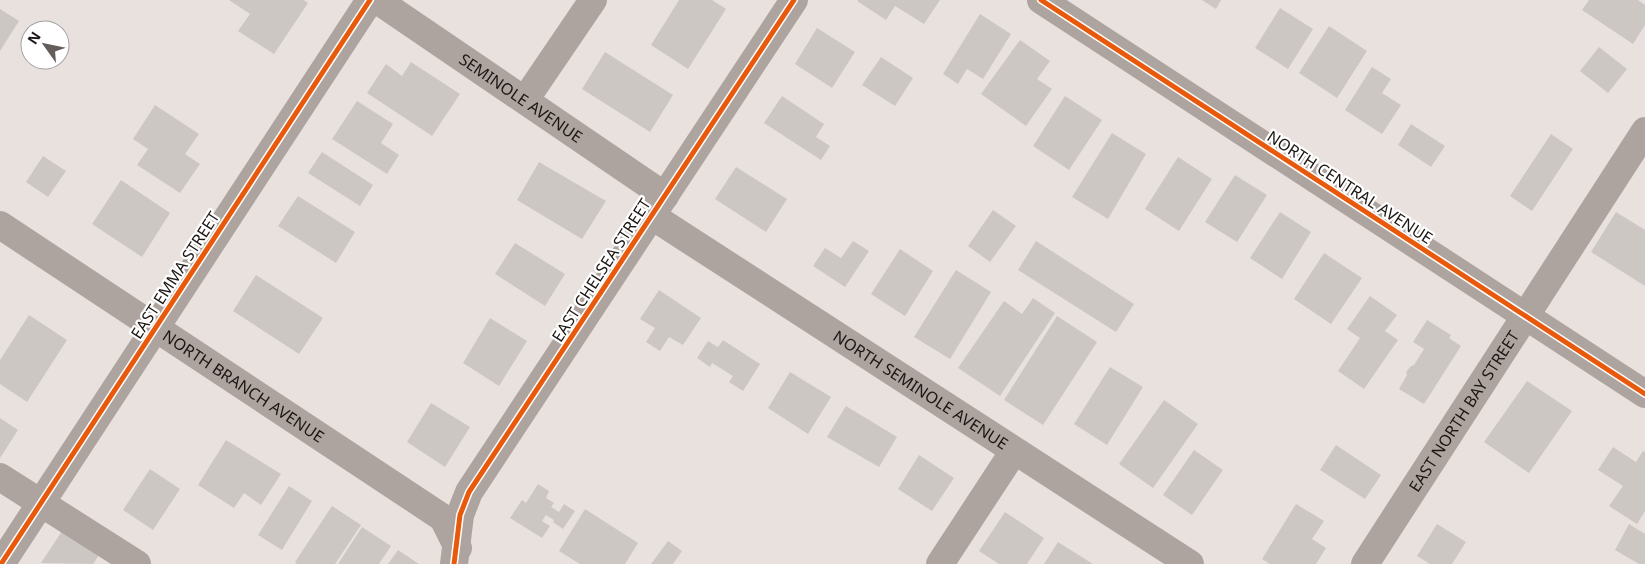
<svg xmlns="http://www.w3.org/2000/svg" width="1645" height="564" font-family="'Noto Sans',sans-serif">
	<rect width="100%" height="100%" fill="#e9e1de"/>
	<path fill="#cdc7c4" d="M229 0H304L308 3 274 54 238 31 250 14Z
		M679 0H712L726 9 688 69 651 45Z
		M858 0H940L924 24 895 6 886 20 857 1Z
		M1202 0H1221L1216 9Z
		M1589 0H1638L1645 5V25L1633 44 1582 10Z
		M1280 8 1313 29 1288 69 1255 48Z
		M0 9 19 21 0 51Z
		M980 14 1011 34 983 79 967 69 958 84 943 74Z
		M1329 26 1367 51 1337 98 1299 73Z
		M817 28 855 52 832 88 795 64Z
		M1020 40 1050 61 1037 79 1052 89 1026 126 981 94Z
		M1599 47 1627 69 1608 93 1580 71Z
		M605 52 673 95 650 132 582 89Z
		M881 57 913 78 895 106 862 85Z
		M411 62 460 94 432 136 367 93 386 64 402 76Z
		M1372 67 1391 79 1382 93 1401 105 1382 134 1345 110Z
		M782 96 824 124 816 137 830 146 821 160 764 123Z
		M1065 96 1102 120 1069 170 1033 146Z
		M357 101 393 124 381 143 399 155 387 174 332 139Z
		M155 105 199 134 185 154 200 164 180 193 137 165 148 149 133 139Z
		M1411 124 1445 146 1431 167 1398 145Z
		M1112 133 1146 154 1108 219 1072 197Z
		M1551 134 1573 149 1532 211 1510 196Z
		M322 152 373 185 360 206 308 173Z
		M43 156 66 171 48 197 26 182Z
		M1178 157 1212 179 1179 231 1145 209Z
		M539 162 606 201 582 239 517 200Z
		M736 167 787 199 766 232 715 199Z
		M1235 175 1267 195 1237 242 1205 222Z
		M121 180 170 213 142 257 92 224Z
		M298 196 355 232 336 263 278 226Z
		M993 210 1016 226 990 262 968 246Z
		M1280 212 1311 232 1282 279 1250 258Z
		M1616 212 1645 230V286L1591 252Z
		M853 241 869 251 845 287 813 266 825 248 841 258Z
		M1036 241 1134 304 1116 332 1018 270Z
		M515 243 565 274 545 306 495 274Z
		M900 249 933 271 905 316 871 294Z
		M1324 253 1362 278 1331 324 1294 299Z
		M956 270 991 292 950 359 914 337Z
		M256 275 323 318 299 354 233 311Z
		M659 290 701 318 683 345 669 337 660 351 646 342 655 328 640 319Z
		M1370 296 1397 315 1385 331 1398 340 1364 389 1338 371 1360 338 1347 329Z
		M1033 298 1055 313 1000 396 958 368 1004 301 1022 314Z
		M29 315 67 340 27 402 0 384V360Z
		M1057 316 1097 342 1043 425 1004 400Z
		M490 318 527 341 499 386 463 363Z
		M1427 320 1451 335 1449 338 1461 346 1424 404 1399 389 1407 375 1406 372 1411 366 1414 365 1424 349 1413 342Z
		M723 340 760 364 743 391 729 382 733 376 712 363 710 367 697 358 708 341 718 347Z
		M1110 367 1143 387 1107 445 1074 424Z
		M790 372 831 397 808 434 768 408Z
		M1527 381 1572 411 1529 473 1484 442Z
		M1164 400 1198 424 1153 488 1119 464Z
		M431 403 470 427 445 467 407 442Z
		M846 406 897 437 879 467 827 437Z
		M0 418 18 430 0 458Z
		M226 440 281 474 261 505 244 493 234 508 198 485Z
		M1336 445 1381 475 1365 499 1320 470Z
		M1613 447 1636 462 1643 451 1645 452V511L1637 524 1609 506 1623 486 1598 470Z
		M1194 450 1223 470 1192 515 1163 495Z
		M919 455 954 478 932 511 898 489Z
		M150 469 180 489 153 530 123 510Z
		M538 484 549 491 546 498 554 503 551 507 559 512 564 504 575 511 563 529 553 522 554 520 546 515 542 521 550 526 542 538 510 518 522 500 526 503Z
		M289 486 312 501 282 550 258 535Z
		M1296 504 1324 521 1312 539 1326 548 1316 564H1270L1262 559Z
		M332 506 361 525 335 564H297L295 562Z
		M585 509 638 543 625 564H580L559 551Z
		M1005 512 1044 538 1027 564H999L979 551Z
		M1437 524 1466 542 1452 564H1430L1417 556Z
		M1629 524 1645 534V564H1639L1615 550Z
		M362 527 391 546 379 564H338Z
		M62 531 99 555 93 564 41 563Z
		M668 541 682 551 673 564H651Z
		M1058 542 1093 564H1044Z
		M398 550 419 564H388Z"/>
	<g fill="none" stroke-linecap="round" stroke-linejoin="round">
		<g stroke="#aea49f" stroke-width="28">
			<path id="s1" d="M377 0 665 196"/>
			<path d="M1041 0 1645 394"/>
			<path d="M525 100 593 0"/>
			<path id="s2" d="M652 216 1190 564"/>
			<path id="s3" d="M0 225 443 518 458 548"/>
			<path d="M0 477 137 564"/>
			<path d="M1 564 370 0"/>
			<path d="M454 564 460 515 469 492 794 0"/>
			<path d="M940 564 1014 451"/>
			<path id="s4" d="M1365 564 1645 131"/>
		</g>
		<g stroke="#fff" stroke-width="8">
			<path id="cycleway" d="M1041 0 1645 394
				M1 564 370 0
				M454 564 460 515 469 492 794 0"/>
		</g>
		<use href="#cycleway" stroke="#e8590c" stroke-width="5"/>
	</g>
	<g text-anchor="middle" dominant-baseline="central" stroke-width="4.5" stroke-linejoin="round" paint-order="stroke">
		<g font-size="16" fill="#1b1614" stroke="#fff">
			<text stroke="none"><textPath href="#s1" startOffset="174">SEMINOLE AVENUE</textPath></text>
			<text transform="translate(1350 187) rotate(33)">NORTH CENTRAL AVENUE</text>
			<text transform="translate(601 270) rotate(-57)">EAST CHELSEA STREET</text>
			<text transform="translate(175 275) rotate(-57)">EAST EMMA STREET</text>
			<text stroke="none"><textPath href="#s3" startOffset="292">NORTH BRANCH AVENUE</textPath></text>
			<text stroke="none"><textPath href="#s2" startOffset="320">NORTH SEMINOLE AVENUE</textPath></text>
			<text stroke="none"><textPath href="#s4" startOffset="182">EAST NORTH BAY STREET</textPath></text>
		</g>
	</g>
	<g transform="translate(45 45) rotate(303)"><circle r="24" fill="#ffffff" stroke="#a4a2a1"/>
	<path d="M0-4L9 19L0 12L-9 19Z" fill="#635d5b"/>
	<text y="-8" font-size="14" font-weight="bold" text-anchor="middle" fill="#1b1614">N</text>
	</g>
</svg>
